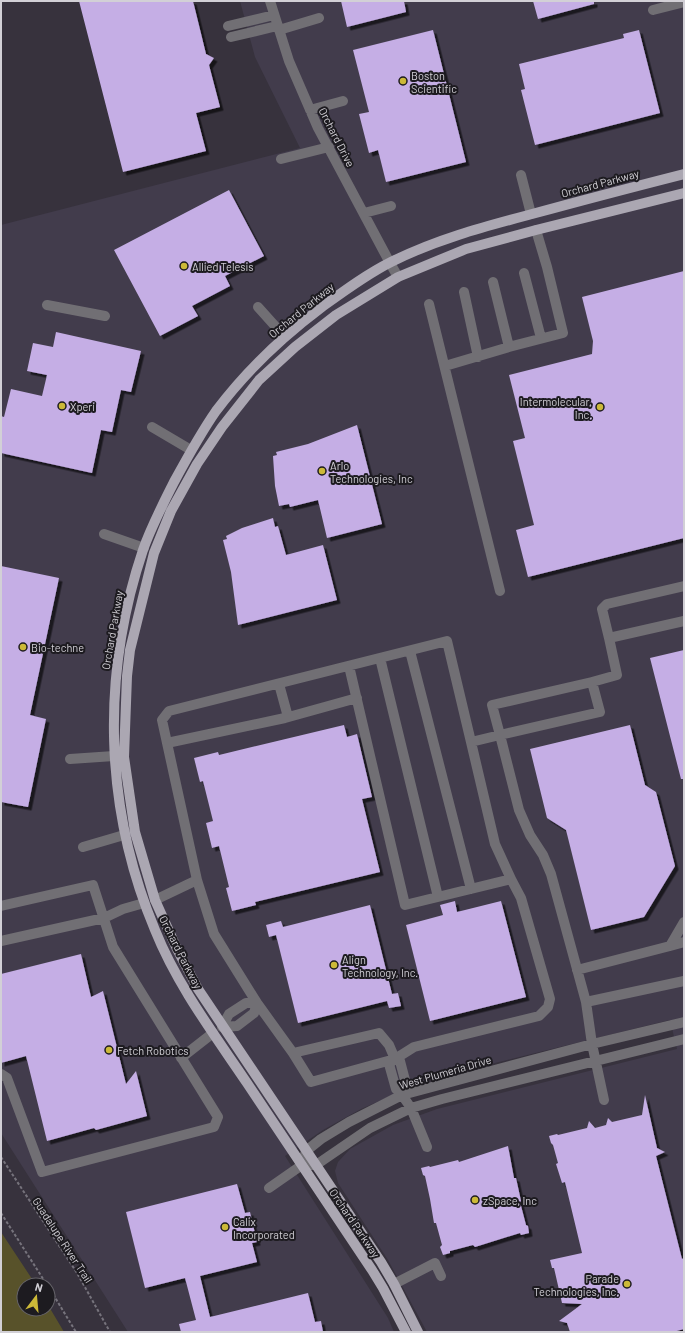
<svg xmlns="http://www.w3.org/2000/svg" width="685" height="1333" font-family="Barlow,sans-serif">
	<defs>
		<filter id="shadow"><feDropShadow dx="3.5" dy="3.5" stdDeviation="0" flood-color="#0009"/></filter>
	</defs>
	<rect width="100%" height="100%" fill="#37323d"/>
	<path fill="#423c4c" d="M240 1H684V1332H427L388 1260 338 1183 335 1171 338 1162 350 1149 393 1125 437 1109 677 1049 670 1020 430 1079 361 1109 323 1130 285 1156 388 1318 394 1332H128L1 1133V225L300 148 255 57Z"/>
	<path fill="#58522a" d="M1 1232 36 1285H24V1309H48V1305L64 1332H1Z"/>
	<path fill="#c5aee5" filter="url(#shadow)" d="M79 1H193L206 54 214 58 209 65 220 107 196 113 206 151 123 172Z
		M341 1H404L406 12 347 27Z
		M533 1H594V4L538 19Z
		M433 30 466 162 386 182 378 150 369 153 359 114 369 112 353 50Z
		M639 30 660 113 535 145 521 90 525 89 519 64 624 38 623 34Z
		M229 190 264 256 225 276 230 286 192 306 198 316 160 336 114 250Z
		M684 271V538L528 577 516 530 534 525 513 441 525 438 509 375 592 354 593 341 582 297Z
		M56 332 141 351 131 392 121 390 112 432 101 430 92 473 1 453V416L4 417 11 389 42 396 47 375 27 371 33 343 53 347Z
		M357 425 382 524 327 538 318 500 290 507 289 504 279 506 275 486 273 456 277 455 276 452 308 444Z
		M273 518 275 527 278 526 286 555 323 545 337 600 238 625 231 572 223 540 227 539 226 536 242 528Z
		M1 566 59 578 30 715 46 719 28 807 1 802Z
		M684 650V779H681L650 658Z
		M344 725 347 737 357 734 372 797 362 799 380 872 255 902 256 905 232 911 226 888 229 887 219 846 212 848 206 823 213 821 203 781 200 782 194 758 218 752 219 755Z
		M630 725 645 785 656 792 675 866 644 917 591 930 566 830 547 818 530 749Z
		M455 901 457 912 501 901 526 997 430 1021 406 925 443 915 440 905Z
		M370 905 392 994 398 993 401 1006 389 1008 387 1001 298 1023 276 935 269 937 266 925 281 921 283 927Z
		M81 954 91 997 103 991 126 1084 136 1071 147 1116 96 1130 94 1128 47 1141 26 1056 1 1063V974Z
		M645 1095 657 1148 665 1152 656 1156 682 1259 684 1258V1329L673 1332H570L567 1323 559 1321 582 1304 562 1303 554 1268H552L550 1260 582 1253 565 1182 562 1183 556 1164 558 1163 553 1145 551 1143 549 1136 557 1134 558 1135 587 1128 589 1121 595 1128 606 1125 608 1118 612 1122 642 1115Z
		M508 1146 514 1178H516L521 1201 520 1202 526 1225 528 1226 529 1233 521 1235 520 1233 475 1247 473 1245 450 1251V1253L443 1255 440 1247 442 1245 436 1223H434L430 1199 425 1176 423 1175 421 1168 429 1166 430 1167 458 1160 459 1162Z
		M237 1184 245 1213 250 1212 257 1242 252 1243 257 1262 200 1276 210 1317 308 1293 315 1322 321 1321 323 1332H181L179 1324 196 1320 185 1278 145 1288 126 1212Z"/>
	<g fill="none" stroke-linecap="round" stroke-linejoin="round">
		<path stroke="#76737c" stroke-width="2" stroke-dasharray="3 2" stroke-linecap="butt" d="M1 1157 77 1273 110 1332
			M1 1213 47 1285
			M48 1286 76 1332"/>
		<path stroke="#716f74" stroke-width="10" d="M270 1 289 61 318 128 390 263 398 277
			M653 10 684 2
			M228 26 274 15
			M279 30 319 18
			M231 37 277 26
			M310 110 343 101
			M281 159 329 147
			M521 175 531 214
			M364 213 391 206
			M524 273 541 338
			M493 282 509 347
			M464 292 478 357
			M429 304 500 591
			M47 305 105 316
			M258 307 284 336
			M445 366 509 347 563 333 547 267 536 230
			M152 427 191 450
			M104 534 144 548
			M609 638 602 609 607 604 684 586
			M410 651 471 889
			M380 658 438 897
			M349 666 405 905 511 879
			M592 682 492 705 500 735 600 712 592 682 617 675 609 638 684 621
			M279 684 288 717
			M167 743 285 718 357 698
			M70 759 114 756
			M83 847 124 835
			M197 880 214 934 257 1003 293 1053 311 1082 395 1059 414 1047 539 1016 548 1007 550 999 521 898 511 879 495 844 471 742
			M155 900 197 880 162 720 169 711 447 641 471 742 500 735 519 810 530 835 543 855 551 874 586 1002 684 981
			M1 906 93 885 113 947 218 1117 214 1127 42 1172 7 1078 1 1074
			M1 941 104 918 123 909 144 903
			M670 946 684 942
			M577 970 670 946 684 922
			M586 1002 592 1044 604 1100
			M246 1003H257L254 1013 237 1026 222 1027 229 1014Z
			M293 1053 379 1033 389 1045 395 1059
			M181 1058 213 1033
			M402 1095 406 1084 400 1061 395 1059 389 1064 396 1089 402 1095 411 1108 427 1147
			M302 1165 306 1151 321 1139 349 1122 402 1095 592 1044 684 1022
			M308 1165H316L370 1128 411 1108 442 1099 684 1039
			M269 1188 302 1165
			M394 1284 435 1263 441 1276"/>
		<path stroke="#aba7b2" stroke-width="10" d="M406 1332 383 1288 372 1270C330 1208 289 1145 247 1083 214 1034 177 985 155 930 104 808 101 675 143 550 151 527 163 504 174 482 187 458 200 434 216 411 246 371 282 337 322 307 344 291 367 274 391 262 437 239 483 227 532 214 583 200 633 187 684 174
			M418 1332 394 1284 381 1262 198 989 177 949 155 900 135 832 124 757 127 676 130 650 154 553 171 511 197 464 222 427 259 380 295 347 336 315 398 277 466 249 536 230 684 193"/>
	</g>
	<g fill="#ccb938" stroke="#1d1b20" stroke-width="1.5">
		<circle cx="403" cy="81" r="4"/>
		<circle cx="184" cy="266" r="4"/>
		<circle cx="62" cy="406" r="4"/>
		<circle cx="600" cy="407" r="4"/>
		<circle cx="322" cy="471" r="4"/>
		<circle cx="23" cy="647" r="4"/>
		<circle cx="334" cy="965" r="4"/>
		<circle cx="109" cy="1050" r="4"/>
		<circle cx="475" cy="1200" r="4"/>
		<circle cx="225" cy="1227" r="4"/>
		<circle cx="627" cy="1284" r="4"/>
	</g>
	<g text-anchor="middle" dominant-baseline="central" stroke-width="4" stroke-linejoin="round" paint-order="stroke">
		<g font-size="11" fill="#d2d0d6" stroke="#1d1b20" text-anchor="start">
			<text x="411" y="75">Boston<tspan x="411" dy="13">Scientific</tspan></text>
			<text x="192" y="266">Allied Telesis</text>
			<text x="592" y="401" text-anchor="end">Intermolecular,<tspan x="592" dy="13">Inc.</tspan></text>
			<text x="70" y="406">Xperi</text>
			<text x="330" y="465">Arlo<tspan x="330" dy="13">Technologies, Inc</tspan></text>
			<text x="31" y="647">Bio-techne</text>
			<text x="342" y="959">Align<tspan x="342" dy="13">Technology, Inc.</tspan></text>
			<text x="117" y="1050">Fetch Robotics</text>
			<text x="483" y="1200">zSpace, Inc</text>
			<text x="233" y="1221">Calix<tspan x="233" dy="13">Incorporated</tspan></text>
			<text x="619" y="1278" text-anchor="end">Parade<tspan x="619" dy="13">Technologies, Inc.</tspan></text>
		</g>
		<g font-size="11" fill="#d2d0d6" stroke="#1d1b20">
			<text transform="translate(337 137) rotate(63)">Orchard Drive</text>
			<text transform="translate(600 183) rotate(-15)">Orchard Parkway</text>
			<text transform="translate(301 310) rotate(-39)">Orchard Parkway</text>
			<text transform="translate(112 630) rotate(-80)">Orchard Parkway</text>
			<text transform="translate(181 952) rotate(63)">Orchard Parkway</text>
			<text transform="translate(445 1072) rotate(-16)">West Plumeria Drive</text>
			<text transform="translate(355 1223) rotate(56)">Orchard Parkway</text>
			<text transform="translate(63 1240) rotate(57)">Guadalupe River Trail</text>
		</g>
	</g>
	<rect width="685" height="1333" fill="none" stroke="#d2d0d6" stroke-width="4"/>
	<g transform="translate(36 1297) rotate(16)"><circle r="19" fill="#1d1b20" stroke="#656369"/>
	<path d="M0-3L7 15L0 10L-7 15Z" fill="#ccb938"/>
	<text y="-6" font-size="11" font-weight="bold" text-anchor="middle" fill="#d2d0d6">N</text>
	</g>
</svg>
